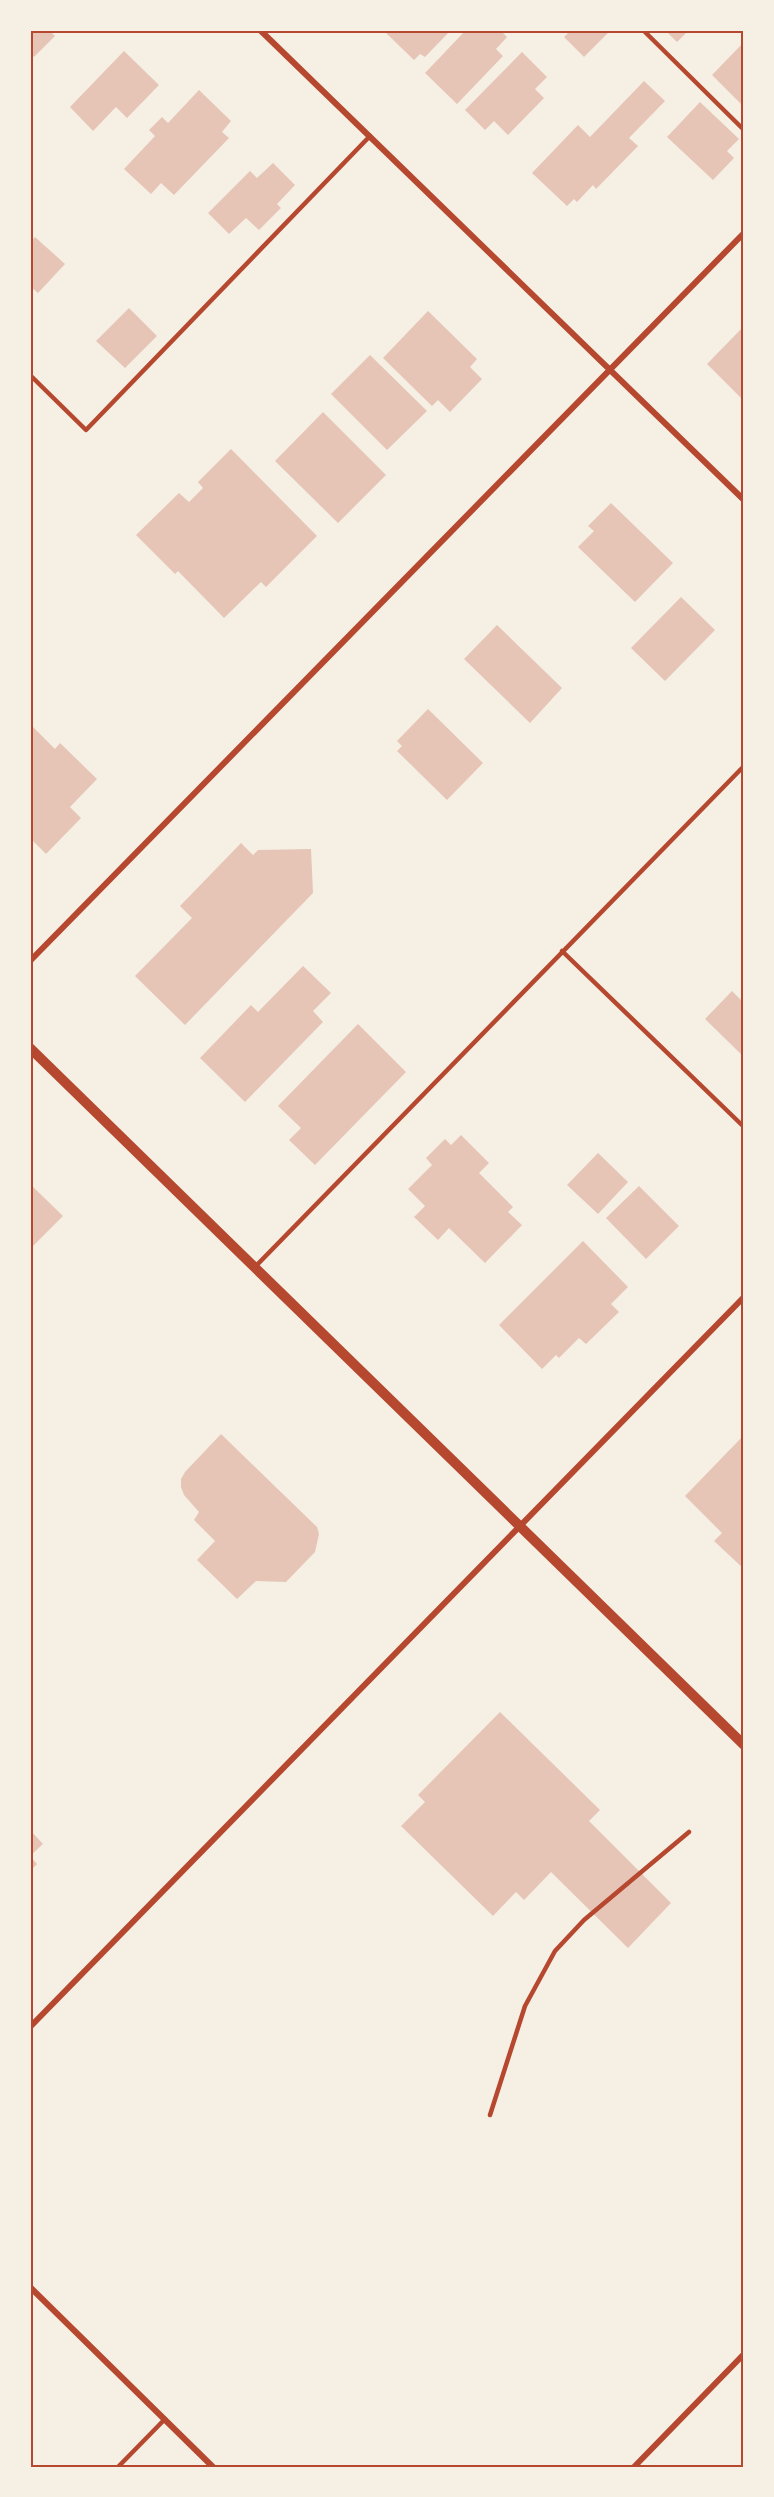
<svg xmlns="http://www.w3.org/2000/svg" width="774" height="2497" font-family="'Source Sans 3',sans-serif">
	<rect width="100%" height="100%" fill="#f6efe4"/>
	<path fill="#e6c5b7" d="M30 30H49L55 36 34 57 30 52Z
		M388 30H451L425 57 420 54 414 60 386 33Z
		M466 30H500L507 37 496 49 503 56 457 104 425 73Z
		M571 30H611L584 57 564 37Z
		M665 30H689L677 42Z
		M744 42V107L712 75Z
		M124 51 159 85 127 118 116 107 93 131 70 107Z
		M522 52 547 77 535 89 544 98 508 135 494 121 485 130 465 110Z
		M644 81 665 101 629 138 638 146 596 189 593 185 577 202 574 199 567 206 532 173 578 125 590 137Z
		M199 90 231 121 222 132 229 138 174 195 161 183 151 194 124 169 155 136 149 130 162 117 168 123Z
		M700 102 739 139 727 151 734 158 713 180 667 137Z
		M273 163 295 185 277 204 281 208 259 230 246 218 229 234 208 213 250 171 257 178Z
		M35 237 65 264 38 293 30 286V243Z
		M129 308 157 336 125 368 96 341Z
		M428 311 477 359 470 367 482 379 450 412 438 400 432 406 383 358Z
		M744 326V401L707 364Z
		M370 355 427 411 387 450 331 394Z
		M323 412 386 475 338 523 275 461Z
		M231 449 317 536 266 587 261 582 224 618 178 571 175 574 136 535 179 493 189 502 203 488 198 482Z
		M611 503 673 563 635 602 578 547 594 531 588 526Z
		M681 597 715 630 665 681 631 648Z
		M497 625 562 688 530 723 464 659Z
		M428 709 483 763 447 800 397 751 402 746 397 741Z
		M30 724 55 749 60 743 97 779 70 807 81 818 46 854 30 838Z
		M241 843 253 855 258 850 311 849 313 893 185 1025 135 976 192 918 180 906Z
		M303 966 331 993 313 1011 323 1022 245 1102 200 1058 251 1005 258 1012Z
		M732 991 744 1003V1057L705 1019Z
		M358 1024 406 1072 315 1165 289 1140 301 1128 278 1106Z
		M461 1135 489 1163 479 1173 513 1207 508 1212 522 1225 485 1263 449 1228 438 1240 414 1217 425 1206 408 1189 432 1165 426 1158 445 1139 451 1145Z
		M598 1153 628 1182 598 1214 567 1185Z
		M30 1184 63 1216 30 1249Z
		M639 1186 679 1226 646 1259 606 1218Z
		M583 1241 628 1287 611 1304 619 1312 586 1344 579 1338 559 1358 556 1355 542 1369 499 1325Z
		M221 1434 317 1527 319 1534 315 1552 286 1582 256 1581 237 1599 197 1560 215 1541 194 1520 199 1512 184 1495 181 1487V1479L185 1472Z
		M744 1435V1569L714 1541 722 1533 685 1496Z
		M500 1712 600 1810 589 1821 671 1903 628 1948 551 1872 524 1900 516 1892 493 1916 401 1826 425 1802 418 1795Z
		M30 1830 43 1844 30 1856 37 1864 30 1871Z"/>
	<g fill="none" stroke-linecap="round" stroke-linejoin="round">
		<path stroke="#b5482f" stroke-width="4.5" d="M643 30 744 130
			M30 375 86 430 370 136
			M562 951 744 1127
			M255 1267 744 766
			M490 2115 525 2006 555 1951 584 1920 689 1832
			M118 2467 165 2419"/>
		<path stroke="#b5482f" stroke-width="6" d="M260 30 744 500
			M30 961 744 233
			M30 2027 744 1297
			M30 2287 213 2467
			M634 2467 744 2354"/>
		<path stroke="#b5482f" stroke-width="10" d="M30 1048 744 1745"/>
	</g>
	<rect width="774" height="2497" fill="none" stroke="#f6efe4" stroke-width="63"/>
	<rect x="32" y="32" width="710" height="2434" fill="none" stroke="#b5482f" stroke-width="2"/>
</svg>
